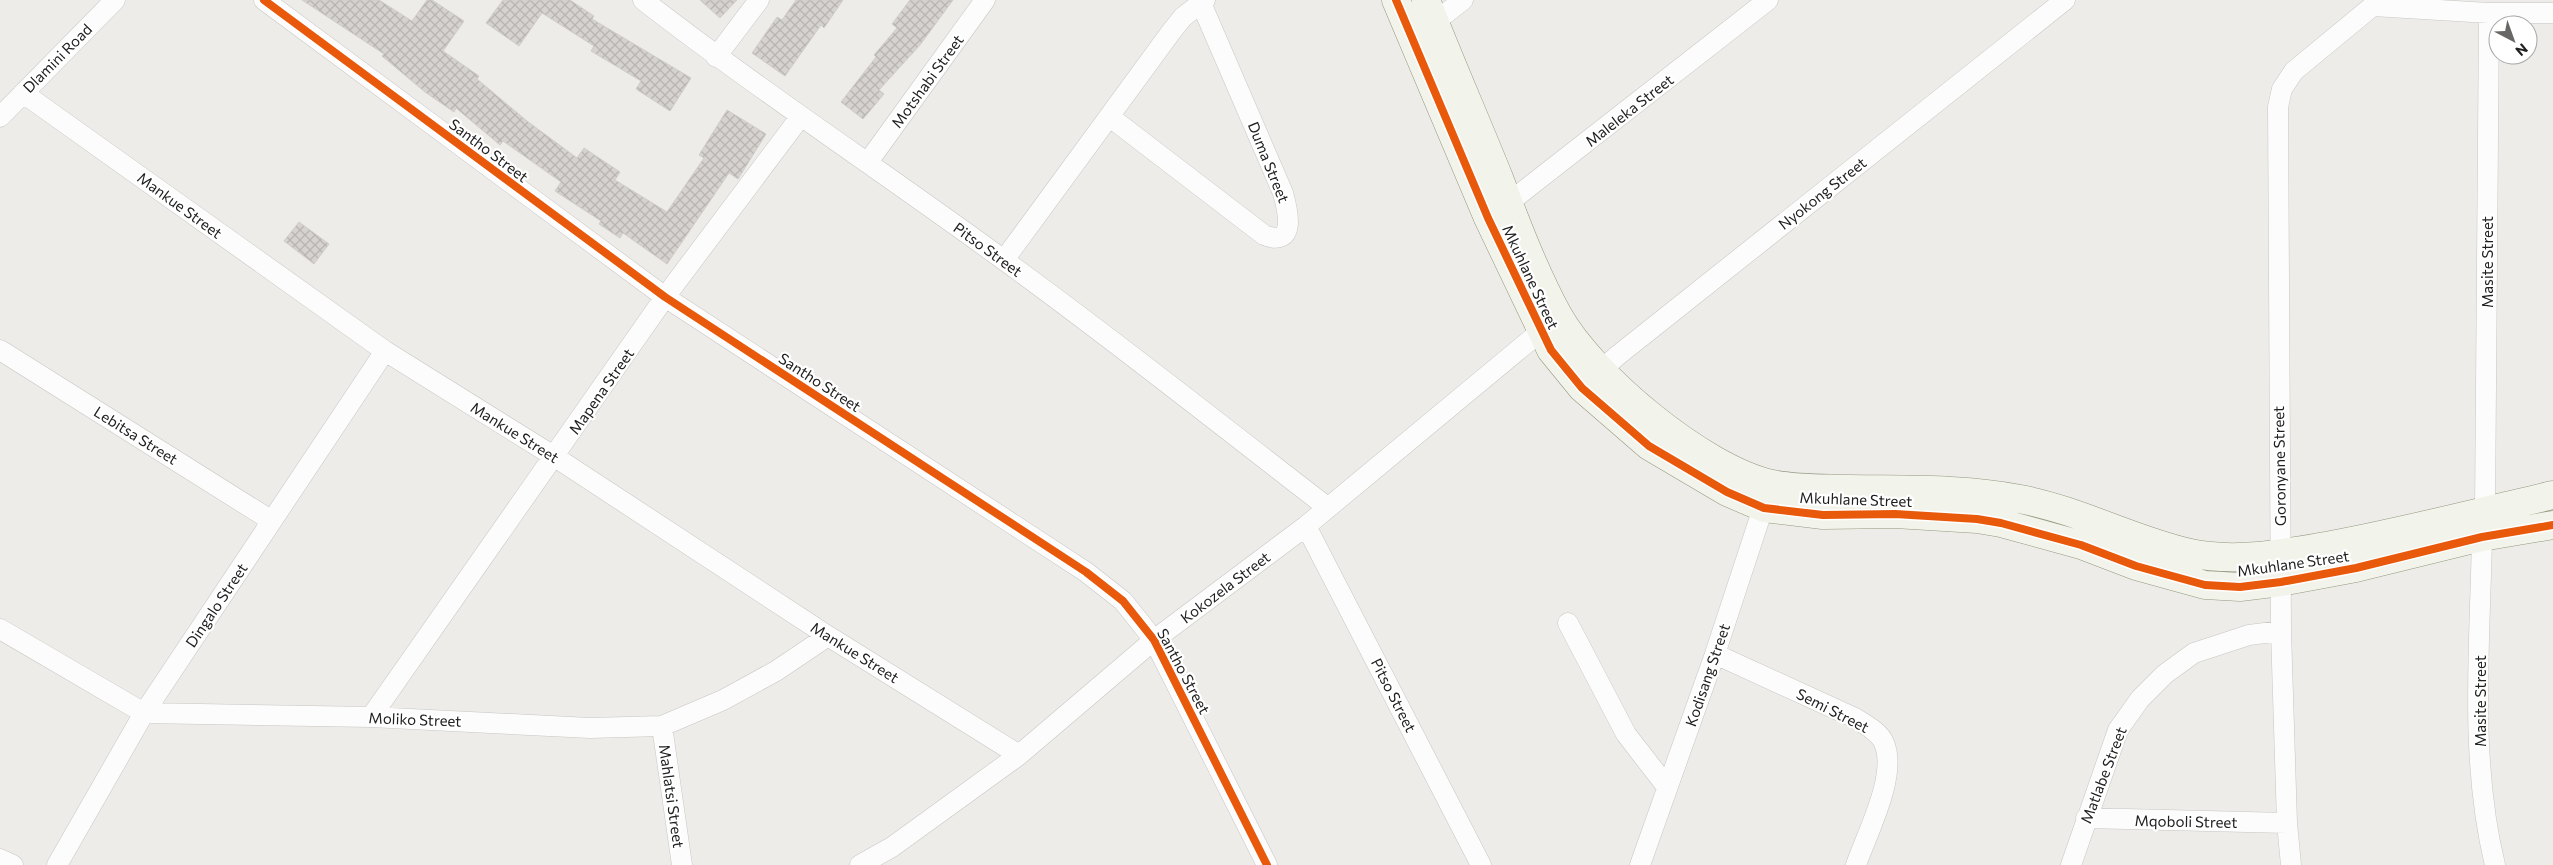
<svg xmlns="http://www.w3.org/2000/svg" width="2553" height="865" font-family="Commissioner,sans-serif">
	<defs>
		<pattern id="building-cross-hatch" width="8" height="8" patternUnits="userSpaceOnUse" patternTransform="scale(1.25)"><rect width="8" height="8" fill="#d5d2cf"/><path d="M0 0l8 8M0 8l8-8" fill="none" stroke="#b7b4b1"/></pattern>
	</defs>
	<rect width="100%" height="100%" fill="#eeece8"/>
	<path fill="url(#building-cross-hatch)" stroke="#d1cec9" d="M302 0H379L412 21 427 0H432L464 21 443 51 479 76 477 79 527 121 577 158 584 148 620 172 615 180 667 212 704 158 699 155 727 110 766 134 738 179 729 173 667 264 623 233 620 238 599 224 601 221 555 191 561 182 503 141 500 145 456 108 454 112 425 92 382 56 384 54Z
		M503 0H570L594 16 592 19 691 78 670 111 636 89 641 81 591 51 594 46 542 13 519 46 486 23Z
		M700 0H737L720 18Z
		M796 0H843L824 28 821 25 785 76 752 53 777 17 782 20Z
		M910 0H953L920 45 879 90 884 94 863 119 841 102 876 57 874 55 897 28 892 24Z
		M299 222 329 244 314 264 284 241Z"/>
	<g fill="none" stroke-linecap="round" stroke-linejoin="round">
		<g stroke="#c7c6c4" stroke-width="21">
			<path id="street" d="M264 0 665 297 1086 572 1123 601 1154 640 1267 865
				M643 0C759 90 882 171 1001 258 1112 338 1219 424 1327 507
				M2373 6 2489 13H2553
				M1424 30 1463 0
				M716 57 759 0
				M23 93 385 351 555 457 828 636 1019 755
				M0 117 115 0
				M1110 117 1264 235C1297 248 1288 211 1283 193L1201 3
				M868 162 985 0
				M1498 211 1768 0
				M1004 260 1171 32 1183 17 1205 0
				M0 350 272 521
				M1592 378 1617 356 2065 0
				M2485 511 2489 13
				M1306 526 1481 865
				M2482 537C2480 645 2469 759 2495 865
				M1568 623 1626 734 1667 787
				M0 629 144 713 371 717 590 728 662 726 723 700 776 671 828 636
				M1715 654 1855 718C1864 724 1880 732 1884 743 1898 775 1867 833 1856 865
				M371 717 665 297 801 116
				M662 726 682 865
				M2086 818 2287 823
				M0 859 13 865
				M57 865 144 713 385 351
				M860 865 892 847 1019 755 1154 640 1306 526 1552 322
				M1640 865 1715 654 1767 496
				M2071 865 2118 730 2140 699 2165 674 2194 653 2249 635 2281 631
				M2291 865 2287 823 2281 631 2278 107 2282 89 2294 71 2380 0"/>
		</g>
		<g stroke="#959880" stroke-width="29">
			<path id="secondary" d="M1396 0 1488 218 1551 350 1582 388 1649 446 1727 492 1764 508 1823 515 1895 514 1977 519 2001 523 2081 545 2136 566 2205 585 2240 587 2281 582 2356 568 2482 537 2553 525
				M1426 0C1449 60 1475 118 1499 178 1516 223 1535 273 1558 315 1592 376 1703 469 1772 484 1797 489 1824 488 1850 489 1906 490 1965 488 2020 499 2079 510 2132 540 2190 553 2237 563 2284 553 2331 545 2406 531 2479 512 2553 495"/>
		</g>
		<use href="#street" stroke="#fcfcfc" stroke-width="20"/>
		<use href="#secondary" stroke="#f2f4eb" stroke-width="28"/>
		<g stroke="#fff" stroke-width="11">
			<path id="cycleway" d="M264 0 665 297 1086 572 1123 601 1154 640 1267 865
				M1396 0 1488 218 1551 350 1582 388 1649 446 1727 492 1764 508 1823 515 1895 514 1977 519 2001 523 2081 545 2136 566 2205 585 2240 587 2281 582 2356 568 2482 537 2553 525"/>
		</g>
		<use href="#cycleway" stroke="#e8590c" stroke-width="8"/>
	</g>
	<g text-anchor="middle" dominant-baseline="central" stroke-width="4.5" stroke-linejoin="round" paint-order="stroke">
		<g font-size="15" fill="#202020" stroke="#fff">
			<text transform="translate(57 58) rotate(-45)">Dlamini Road</text>
			<text transform="translate(927 81) rotate(-54)">Motshabi Street</text>
			<text transform="translate(1629 110) rotate(-38)">Maleleka Street</text>
			<text transform="translate(489 150) rotate(37)">Santho Street</text>
			<text transform="translate(1269 162) rotate(68)">Duma Street</text>
			<text transform="translate(1822 193) rotate(-38)">Nyokong Street</text>
			<text transform="translate(180 205) rotate(36)">Mankue Street</text>
			<text transform="translate(988 249) rotate(36)">Pitso Street</text>
			<text transform="translate(2487 262) rotate(-90)">Masite Street</text>
			<text transform="translate(1531 277) rotate(65)">Mkuhlane Street</text>
			<text transform="translate(820 382) rotate(33)">Santho Street</text>
			<text transform="translate(601 391) rotate(-55)">Mapena Street</text>
			<text transform="translate(515 432) rotate(32)">Mankue Street</text>
			<text transform="translate(136 435) rotate(32)">Lebitsa Street</text>
			<text transform="translate(2279 466) rotate(-91)">Goronyane Street</text>
			<text transform="translate(1856 499) rotate(2)">Mkuhlane Street</text>
			<text transform="translate(2293 563) rotate(-8)">Mkuhlane Street</text>
			<text transform="translate(1225 587) rotate(-37)">Kokozela Street</text>
			<text transform="translate(216 605) rotate(-56)">Dingalo Street</text>
			<text transform="translate(855 652) rotate(32)">Mankue Street</text>
			<text transform="translate(1184 671) rotate(62)">Santho Street</text>
			<text transform="translate(1707 675) rotate(-71)">Kodisang Street</text>
			<text transform="translate(1394 695) rotate(63)">Pitso Street</text>
			<text transform="translate(2480 701) rotate(-90)">Masite Street</text>
			<text transform="translate(1833 710) rotate(27)">Semi Street</text>
			<text transform="translate(415 719) rotate(2)">Moliko Street</text>
			<text transform="translate(2103 775) rotate(-69)">Matlabe Street</text>
			<text transform="translate(672 796) rotate(82)">Mahlatsi Street</text>
			<text transform="translate(2186 821) rotate(1)">Mqoboli Street</text>
		</g>
	</g>
	<g transform="translate(2513 40) rotate(139)"><circle r="24" fill="#ffffff" stroke="#a6a6a6"/>
	<path d="M0-4L9 19L0 12L-9 19Z" fill="#686766"/>
	<text y="-8" font-size="14" font-weight="bold" text-anchor="middle" fill="#202020">N</text>
	</g>
</svg>
